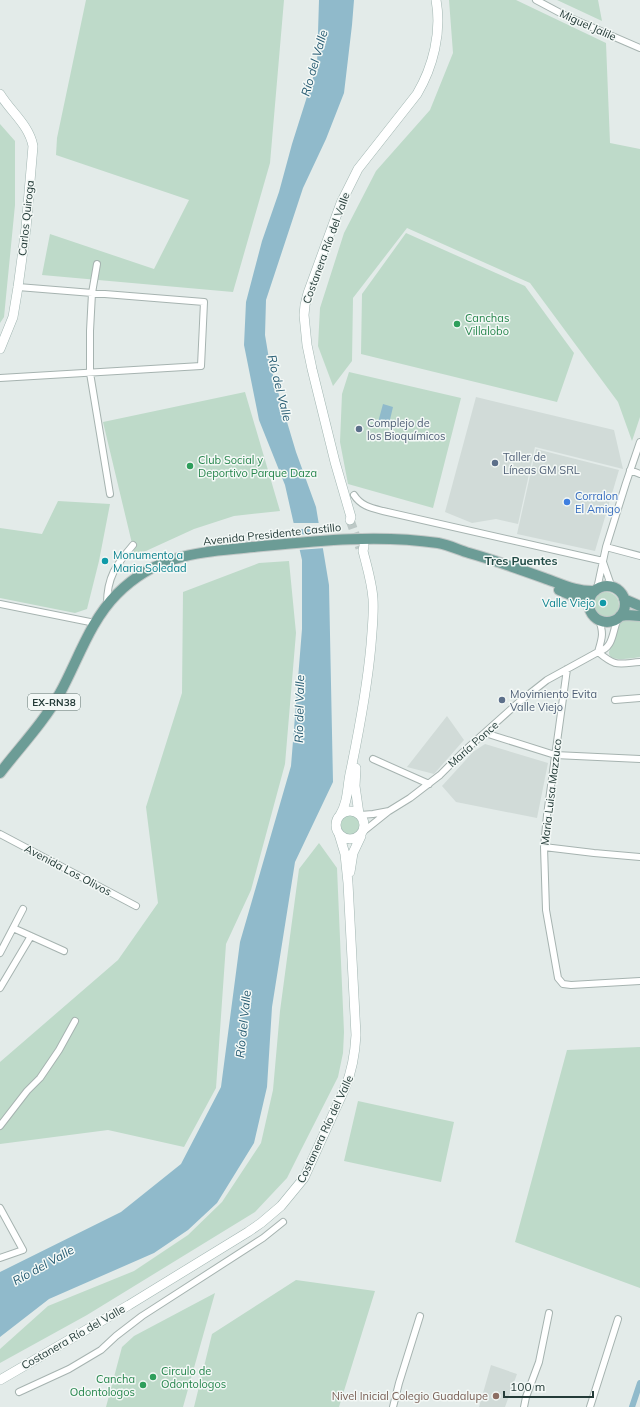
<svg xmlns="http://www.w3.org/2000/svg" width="640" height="1407" font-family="Mulish,sans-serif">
	<rect width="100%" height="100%" fill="#e3ebe9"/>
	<path fill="#d1dbd8" d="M476 397 614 430 623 469 535 447 518 524 496 519 472 523 445 512Z
		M536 449 619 470 595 551 517 534Z
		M447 716 464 740 434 774 407 767Z
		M485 744 548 763 537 818 456 802 442 786 473 752Z
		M491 1365 517 1374 505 1407H479Z"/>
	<path fill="#bedac9" d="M86 0H284L270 163 233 292 42 275 50 234 154 269 189 200 56 155 57 138Z
		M449 0H516L606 43 610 143 640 149V417L632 441 618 402 530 283 407 228 353 298 352 361 333 386 318 346 320 308 344 233 376 171 430 110 453 53Z
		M557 0H598L602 21Z
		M0 124 15 141V205L4 317 0 323Z
		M406 233 525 286 574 353 557 402 361 354 362 294Z
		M349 372 461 398 433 508 348 484 340 442 342 394Z
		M245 392 280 511 234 516 194 529 135 556 103 422Z
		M58 501 110 504 99 561 87 609 75 613 0 598V528L42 534Z
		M289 561 296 633 285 764 251 890 226 944 216 1088 184 1147 108 1130 0 1144V1062L118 960 158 903 146 807 182 693 183 592 259 563Z
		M593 605a13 13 0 1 1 26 0a13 13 0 1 1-26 0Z
		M622 618H640V657C633 658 609 663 609 653 609 649 613 645 614 641 615 633 616 625 622 618Z
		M339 826a12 12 0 1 1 24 0a12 12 0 1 1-24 0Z
		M319 843 337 868 344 1032 343 1053 338 1077 302 1148 287 1178 255 1212 87 1315 0 1363V1349L48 1306 134 1271 188 1235 222 1202 261 1143 273 1090 280 1011 299 869Z
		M640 1047V1288L515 1242 567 1050Z
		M358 1101 454 1122 441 1182 344 1161Z
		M296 1280 375 1291 339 1407H194L212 1334Z
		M215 1293 183 1407H106L122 1347 134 1336Z"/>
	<path fill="#90bacb" d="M319 0H354L352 25 344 93 326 139 303 188 266 300 265 335 270 365 296 452 316 507 329 585 333 782 295 862 272 1007 267 1087 254 1143 217 1203 188 1230 154 1253 49 1299 0 1337V1272L121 1212 181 1164 221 1087 240 942 291 766 302 629V560L285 485 259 420 244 345 246 302 262 241 279 192 292 144 317 65Z
		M383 404 393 407 388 428 377 426Z"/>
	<path fill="#e3ebe9" d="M292 523H320L321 529H293Z
		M322 533 325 548 298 550 294 535Z"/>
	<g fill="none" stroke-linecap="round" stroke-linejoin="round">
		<path stroke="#90bacb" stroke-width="6" d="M632 1407 640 1383"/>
		<path stroke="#bdc8c6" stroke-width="9" stroke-dasharray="9 4.5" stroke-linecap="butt" d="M350 520 360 548"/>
		<g stroke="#a6b3b0" stroke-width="8">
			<path id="street" d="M536 0 566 16 640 48
				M97 264 92 293 90 331V373L110 494
				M0 378 201 366 204 302 18 287
				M630 470 640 474
				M354 495C361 506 371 508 383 511L603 561
				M606 547 640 556
				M603 562 612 588
				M597 589 606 547 626 483 640 442
				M0 604 95 623
				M107 604C107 577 116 565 133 545
				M598 652C616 667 617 664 640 662
				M598 652C602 638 604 634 599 620
				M567 669 547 815 544 847 546 910 558 978 563 984 571 985 640 981
				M615 700 640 698
				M485 733 555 755 640 759
				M373 759 429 784
				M360 815 373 814 389 811
				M364 831 389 811 410 798 440 775 462 753 519 702 547 680 598 652C614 648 612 632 618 618
				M0 834 136 906
				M544 847 594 853 640 857
				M13 928 64 951
				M0 953 23 909
				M0 988 31 936
				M0 1126 27 1091 40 1078 59 1050 75 1021
				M0 1208 23 1250 0 1258
				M19 1392 69 1369 101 1350 116 1336 142 1316 263 1238 283 1222
				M393 1407 399 1383 420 1316
				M524 1407 526 1397 539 1362 549 1313
				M590 1407 618 1319"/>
		</g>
		<g stroke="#a2b6b2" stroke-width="10">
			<path id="secondary" d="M0 94C11 112 29 125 33 146L26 228 18 287 13 317 0 349
				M350 520 351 517 335 462 312 369 307 345 304 315 305 305 308 293 341 203 358 169 417 94C433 67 442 32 436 0
				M356 768 355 786 359 814
				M336 825a14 14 0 1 1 28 0a14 14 0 1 1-28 0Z
				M340 815C348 802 347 789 350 774 359 731 367 689 371 645 372 630 374 614 373 599 372 583 367 567 363 551L364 546
				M350 872 353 853 361 836
				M0 1380 129 1305 248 1232 261 1223 281 1206 304 1178 345 1088C352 1071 355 1054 356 1035L348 883 345 854 339 834"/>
		</g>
		<g stroke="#c2c8c7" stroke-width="12">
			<path id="primary" d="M589 604a18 18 0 1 1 36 0a18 18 0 1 1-36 0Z
				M559 590 584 601 589 606
				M624 599 640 606
				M620 616 627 615 640 616
				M0 773C20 747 44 722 60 693 78 660 90 621 117 594 133 578 154 565 175 559 200 551 227 550 253 547 314 541 376 534 438 543 449 545 459 550 469 553 494 560 519 569 544 578 561 584 577 592 595 591"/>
		</g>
		<use href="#street" stroke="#fff" stroke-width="6"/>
		<use href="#secondary" stroke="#fff" stroke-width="9"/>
		<use href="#primary" stroke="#6c9c96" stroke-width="10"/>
	</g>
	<g fill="#2e9e5b" stroke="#f3f8f6" stroke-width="1.5">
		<circle cx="457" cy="324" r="4"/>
		<circle cx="190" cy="466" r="4"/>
		<circle cx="153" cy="1377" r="4"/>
		<circle cx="143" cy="1385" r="4"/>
	</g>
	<g fill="#5c6f8a" stroke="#f3f8f6" stroke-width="1.5">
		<circle cx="359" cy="429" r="4"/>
		<circle cx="495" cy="463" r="4"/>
		<circle cx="502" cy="700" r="4"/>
	</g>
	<circle fill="#3f7fe0" stroke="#f3f8f6" stroke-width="1.5" cx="567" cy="502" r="4"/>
	<g fill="#0f9aa8" stroke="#f3f8f6" stroke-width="1.5">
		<circle cx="105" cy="561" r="4"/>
		<circle cx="603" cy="603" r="4"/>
	</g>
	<circle fill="#8d6e63" stroke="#f3f8f6" stroke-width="1.5" cx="496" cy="1396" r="4"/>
	<g text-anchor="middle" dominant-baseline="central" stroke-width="3" stroke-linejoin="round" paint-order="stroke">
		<rect fill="#f3f8f6" stroke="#627471" stroke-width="1" x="28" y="694" width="52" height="16" rx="3"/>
		<g font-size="10" font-weight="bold" fill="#243b38">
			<text x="54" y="702">EX-RN38</text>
		</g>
		<g font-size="11" fill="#243b38" stroke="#f3f8f6">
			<text transform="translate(588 25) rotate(24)">Miguel Jalile</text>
			<text transform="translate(26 218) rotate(-84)">Carlos Quiroga</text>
			<text transform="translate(326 248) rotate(-70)">Costanera Río del Valle</text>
			<text transform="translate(272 534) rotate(-6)">Avenida Presidente Castillo</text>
			<text transform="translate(473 744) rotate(-42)">María Ponce</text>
			<text transform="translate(551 792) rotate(-83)">Maria Luisa Mazzuco</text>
			<text transform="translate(68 870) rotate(28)">Avenida Los Olivos</text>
			<text transform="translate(325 1129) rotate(-65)">Costanera Río del Valle</text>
			<text transform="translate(73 1337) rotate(-30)">Costanera Río del Valle</text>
		</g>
		<g font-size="11" fill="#27864d" stroke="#f3f8f6" text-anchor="start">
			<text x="465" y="318">Canchas<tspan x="465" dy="13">Villalobo</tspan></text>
			<text x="198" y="460">Club Social y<tspan x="198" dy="13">Deportivo Parque Daza</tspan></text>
			<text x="161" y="1371">Circulo de<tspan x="161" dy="13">Odontologos</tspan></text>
			<text x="135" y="1379" text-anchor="end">Cancha<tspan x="135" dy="13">Odontologos</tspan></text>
		</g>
		<g font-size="11" fill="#4e5e75" stroke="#f3f8f6" text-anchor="start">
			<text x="367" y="423">Complejo de<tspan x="367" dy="13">los Bioquímicos</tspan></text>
			<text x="503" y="457">Taller de<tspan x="503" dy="13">Líneas GM SRL</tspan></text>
			<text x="510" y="694">Movimiento Evita<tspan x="510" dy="13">Valle Viejo</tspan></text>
		</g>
		<g font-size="11" fill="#366cbe" stroke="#f3f8f6" text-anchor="start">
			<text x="575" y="496">Corralon<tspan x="575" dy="13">El Amigo</tspan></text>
		</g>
		<g font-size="11" fill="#0d838f" stroke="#f3f8f6" text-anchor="start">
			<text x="113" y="555">Monumento a<tspan x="113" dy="13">Maria Soledad</tspan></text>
			<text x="595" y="603" text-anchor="end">Valle Viejo</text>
		</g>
		<g font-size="11" fill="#785e54" stroke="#f3f8f6" text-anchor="end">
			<text x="488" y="1396">Nivel Inicial Colegio Guadalupe</text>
		</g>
		<g font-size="12" font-style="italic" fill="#245a71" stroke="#f3f8f6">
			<text transform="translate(314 63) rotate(-74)">Río del Valle</text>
			<text transform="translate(280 388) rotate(76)">Río del Valle</text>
			<text transform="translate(299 709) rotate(-89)">Río del Valle</text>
			<text transform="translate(243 1024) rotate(-84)">Río del Valle</text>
			<text transform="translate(43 1265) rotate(-29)">Río del Valle</text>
		</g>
		<g font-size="12" font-weight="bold" fill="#224b46" stroke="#f3f8f6">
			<text x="521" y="560">Tres Puentes</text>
		</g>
	</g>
	<path d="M504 1391v6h89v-6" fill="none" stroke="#243b38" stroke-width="2"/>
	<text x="510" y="1391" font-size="12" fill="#243b38" stroke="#f3f8f6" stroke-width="3" paint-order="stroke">100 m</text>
</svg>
